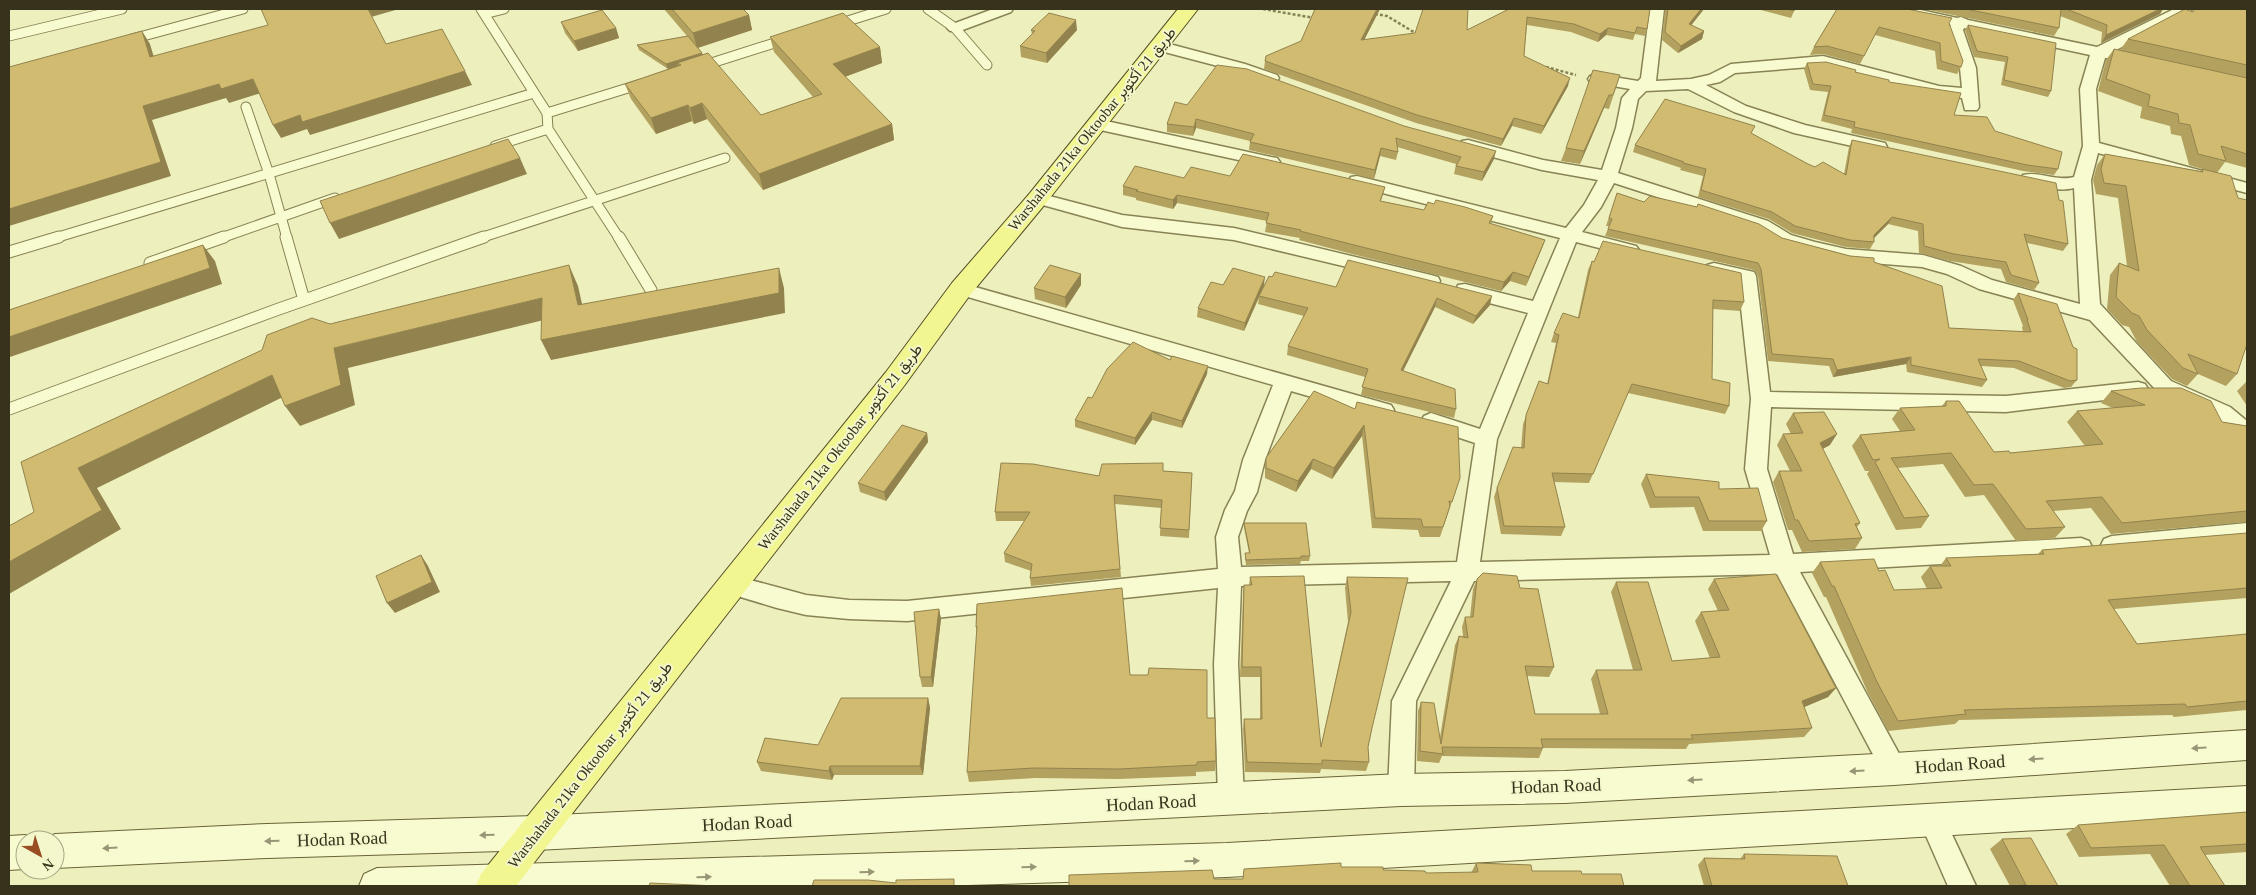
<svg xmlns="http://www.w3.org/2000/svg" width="2256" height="895" font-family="'Times New Roman',Vazirmatn,serif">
	<rect width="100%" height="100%" fill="#edf0bc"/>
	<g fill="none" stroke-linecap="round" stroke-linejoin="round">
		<g stroke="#888355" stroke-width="11">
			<path id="service-far1" d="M481 9 547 113 548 129 619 238
				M928 9 955 28 987 65
				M484 14 504 9
				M838 24 886 9
				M9 36 122 9
				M132 39 243 9
				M702 66 787 39
				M246 107 269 174 287 238
				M547 113 641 84
				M495 146 548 129
				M55 238 534 93
				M221 238 335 198
				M480 238 725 158"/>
		</g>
		<g stroke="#888355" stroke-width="13">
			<path id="service" d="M286 237 304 300
				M619 237 651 290
				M9 252 59 237
				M150 263 224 237
				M9 409 276 310 484 237"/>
		</g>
		<g stroke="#888355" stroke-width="3">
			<path id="minor" d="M993 9H1013L1011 12 960 31H950L947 28 950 25Z
				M1650 9H1664L1656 81 1691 79 1709 75 1731 64 1823 56 1939 86 1962 88 1960 68 1947 30 1951 25 1891 12 1889 9H1916L1957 18 1961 17 1968 20 2097 47 2174 9H2192L2190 12 2114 51 2119 55 2116 58H2105L2096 89 2099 143 2247 183V193L2098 153 2091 180 2100 304 2171 381 2230 407 2247 421V440L2240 438 2216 417 2157 391 2090 320 1979 289 1947 274 1922 267 1846 261 1807 251 1779 243 1756 229 1614 183 1601 207 1582 232 1636 246 1639 250 1636 254 1630 256 1576 242 1497 439 1480 562 1770 555 1745 469 1751 399 1738 280 1707 273 1705 269 1707 265 1714 263 1754 272 1756 276 1770 392 2006 396 2138 382 2145 384 2148 389 2145 394 2138 396 2006 412 1771 407 1767 469 1793 554 2081 538 2089 541 2092 547 2089 553 2081 556 1800 572 1903 761 1907 769 1903 777 1894 781 1885 777 1777 574 1474 581 1416 701 1414 790 1410 799 1401 802 1392 799 1388 790 1392 701 1451 581 1241 586 1238 664 1244 799 1240 808 1231 811 1222 808 1218 799 1214 664 1218 588 907 621 849 619 806 615 777 608 724 592 720 585 724 578 732 575 806 595 849 600 907 601 1218 569 1216 537 1225 510 1235 491 1243 460 1273 385 954 293 952 289 954 285 961 283 1391 405 1394 410 1391 415 1384 418 1291 391 1265 460 1257 492 1247 511 1238 537 1241 567 1457 562 1475 443 1424 426 1421 421 1424 416 1431 413 1480 429 1528 313 1458 295 1456 290 1458 285 1465 284 1533 301 1560 238 1351 185 1348 181 1351 177 1357 176 1566 228 1584 205 1598 180 1542 170 1462 149 1460 145 1462 141 1468 140 1543 160 1602 170 1616 128 1622 98 1630 89 1590 82 1588 79 1590 76 1596 74 1638 81 1641 78ZM1964 28 2090 55 2080 89 2083 146 2074 177C2057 182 2040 171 2023 175L2020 179 2023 183C2038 187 2058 192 2074 188L2080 304 1992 280 1961 266 1923 255 1846 249 1815 242 1791 235 1768 221 1618 173 1632 128 1638 99 1646 91 1688 89 1734 112 1794 133 1879 152 1885 151 1887 147 1885 143 1805 125 1746 106 1706 85 1720 82 1735 73 1823 66 1939 96 1962 98 1965 110H1977L1979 107 1976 68 1963 30Z
				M1158 41 1245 64 1277 75 1279 78 1277 81 1271 83 1233 70 1153 49 1150 46 1153 43Z
				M1097 119 1271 157 1277 158 1280 162 1277 166 1271 167 1091 128 1089 124 1091 120Z
				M1038 193 1122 215 1234 228 1431 275 1438 277 1440 281 1438 285 1431 287 1234 240 1122 227 1032 202 1029 198 1032 194Z
				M2247 523V541L2112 554 2104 551 2101 545 2104 539 2112 536Z
				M1933 809 1942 813 1976 886H1948L1920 822 1924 813Z"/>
		</g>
		<g stroke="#6a6338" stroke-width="2">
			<path id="secondary" d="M2247 730V760L1894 785 1565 803 1401 806 536 850 267 858 55 868V840H42L55 834 267 824 536 816 1401 774 1565 771 1894 753Z
				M2247 786V818L1227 877 934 886H359L364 874 377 868 1227 843Z
				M25 835 37 840H25V869L9 870V836Z"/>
		</g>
		<g stroke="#554e2a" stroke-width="2">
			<path id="primary" d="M1178 9H1198L1046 203 970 295 904 386 516 886H476L481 874 886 372 952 283 1030 193Z"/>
		</g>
		<path stroke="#888355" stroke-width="2.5" stroke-dasharray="3 2" stroke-linecap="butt" d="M1263 9 1314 18
			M1375 14 1387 16 1417 34
			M1546 67 1576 75"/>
		<use href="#service-far1" stroke="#f8fbd0" stroke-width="9"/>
		<use href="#service" stroke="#f8fbd0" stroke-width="11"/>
		<use href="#minor" fill="#f8fbd0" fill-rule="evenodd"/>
		<use href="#secondary" fill="#f8fbd0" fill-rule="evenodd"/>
		<use href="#primary" fill="#f1f691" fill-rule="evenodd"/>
	</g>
	<path fill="#b3a160" d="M664 9H743L749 15 752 30 698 48 703 55 761 115 813 97 774 52 770 37 880 47 882 63 845 77 892 124 894 140 763 190 707 119 694 124 692 121 656 134 631 99 625 84 668 69 639 50 637 45 687 36Z
		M1315 9H1380L1364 40 1467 30 1509 9H1650L1647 29 1645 36 1635 34 1633 40 1606 35 1598 42 1571 32 1527 25 1524 56 1568 86 1541 134 1512 126 1501 146 1416 123 1264 69 1265 61 1301 41Z
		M1665 9H1704L1691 25 1704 31 1702 39 1678 53 1662 40Z
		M1757 9H1795L1791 18Z
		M1837 9 1949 23 1961 67 1957 74 1937 69 1935 51 1875 35 1860 64 1823 54 1810 55 1814 47Z
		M1924 9H2163L2160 14 2101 43 2102 32 2060 16 2059 28 2054 36Z
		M2247 9V168L2225 162 2217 173 2237 374 2226 386 2198 374 2187 386 2172 379 2137 342 2129 327 2122 325 2107 309 2110 275 2119 263 2127 266 2118 198 2096 194 2093 180 2097 165 2105 154 2200 171 2202 169 2189 165 2181 136 2171 134 2170 126 2140 118 2142 107 2098 91 2106 60 2114 49 2120 50 2128 39 2193 12Z
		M561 22 616 28 619 38 578 51 565 33Z
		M1968 25 2051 91 2048 97 2001 85 2005 62 1974 57 1965 30Z
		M1031 30H1077L1047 63 1021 57 1020 46 1032 34Z
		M1807 63 1855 72 1889 82 1954 115 1995 131 2058 169 2054 175 2023 171 1851 133 1852 129 1821 121 1828 92 1810 90 1804 69Z
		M1620 75 1609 109 1604 108 1580 164 1561 161 1566 148Z
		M1187 105 1404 126 1494 159 1482 181 1454 174 1456 164 1397 147 1398 152 1396 160 1380 156 1374 179 1249 150 1250 141 1196 128 1193 136 1167 132V124Z
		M1751 134 1808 164 1815 167 1844 174 1849 147 1852 140 2059 200 2068 244 2063 251 2027 243 2039 283 2034 290 2006 282 2001 269 1950 261 1919 253 1918 231 1888 224 1874 238V242L1870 249 1846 247 1792 233 1769 219 1698 197 1703 176 1680 170 1681 168 1633 152 1635 145Z
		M1230 176 1385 187 1381 201 1424 210 1434 204 1493 216 1491 224 1545 240 1542 248 1526 286 1510 281 1501 291 1352 254 1299 240 1300 238 1265 232 1267 221 1177 203 1173 209 1136 200V198L1123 195V186L1184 178Z
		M1617 193 1644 202 1697 207 1698 204 1782 238 1874 262 1949 328 2023 332 2022 327 2023 326 2013 300 2018 293 2077 380 2071 387 2064 388 2014 368 1981 366 1987 380 1982 387 1907 372 1906 364 1833 377 1829 366 1768 361 1758 276 1754 270 1605 236 1609 226H1606Z
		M1348 260 1490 305 1473 324 1435 307 1403 371 1456 409 1454 418 1361 395 1365 377 1287 355 1288 346 1304 316 1258 304 1259 298 1244 331 1197 317 1198 308 1223 285H1264L1336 287Z
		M1592 261 1744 302 1740 311 1713 309 1712 379 1729 406 1725 414 1628 393 1589 483 1554 482 1565 527 1561 536 1501 534 1494 497 1497 488 1521 448 1523 424 1539 381 1547 384 1556 343 1551 342 1554 333 1578 317 1588 270Z
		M1081 285 1066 308 1035 299 1034 288Z
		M1170 360 1207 374 1182 428 1152 420 1135 445 1075 427V420L1092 398Z
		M2247 381V406L2237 391Z
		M1314 391 1460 478 1440 537H1420L1418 530 1372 528 1362 436 1332 479 1311 469 1296 492 1265 478V468L1266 458Z
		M2111 391 2222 422 2247 426V522L2111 534 2091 508 2053 511 2065 527 2054 539 2016 541 1984 495 1965 497 1943 464 1898 468 1929 516 1921 528 1896 530 1867 474 1869 471H1865L1852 446 1860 435 1900 431 1892 419 1900 408 1942 406 1946 401 1994 452 2010 453 2085 446 2067 422 2077 411 2113 408 2101 403Z
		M1793 413 1830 445 1822 449 1860 523 1857 527 1862 538 1855 549 1802 552 1792 530H1788L1773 482 1779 471H1790L1777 445 1783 434H1791L1786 424Z
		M927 433 928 442 886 501 860 492 858 483Z
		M1163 471 1192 473 1189 538 1160 536 1161 508 1115 504 1121 577 1031 586 1030 578 1031 571 1005 562 1004 553 1025 521H996L995 512 1099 476Z
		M1646 474 1719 489 1767 521 1761 531H1703L1694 507 1650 508 1641 484Z
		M1244 523 1310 556 1309 561H1301L1300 564 1246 565 1245 558V553H1249L1244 528Z
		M2247 533V598L2114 609 2137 644 2247 634V710L2174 717 2172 715 1959 720 1955 724 1888 731 1868 693 1826 597H1824L1812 573 1820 562 1879 571 1894 590 1927 589 1921 577 1930 566H1940L1946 558 2038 554 2042 550Z
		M1250 577 1321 746 1348 622 1345 588 1347 577 1372 728 1368 747 1369 762 1366 771 1321 769 1320 773 1245 772 1243 729 1244 719H1260V677H1240L1243 595 1244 585H1249Z
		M1477 579 1520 588 1554 667 1549 677 1527 676 1535 714H1600L1591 679 1596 670H1633L1611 592 1616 582 1672 661 1710 658 1695 621 1701 612 1718 611 1708 589 1714 579 1836 688 1828 697 1804 707 1812 728 1804 737 1689 744 1686 749 1543 748 1539 758 1442 756 1439 763 1417 761 1418 711 1421 702 1440 737 1455 645 1459 636H1463L1462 627 1465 617H1470L1473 589Z
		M977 604 1130 675 1207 718 1216 761 1215 771 1196 772V776L1119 779 1035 778 969 782 967 772 977 634 976 627Z
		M939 609 941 619 933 687H922L920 677Z
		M928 698 930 708 923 775H834L832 780 761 771 757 762 818 745Z
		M2247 812V852L2205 855 2225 886H2170L2150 854 2079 857 2066 834 2078 825Z
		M2002 839 2058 886H2010L1990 849Z
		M1744 854 1848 886H1704L1698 865 1704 858 1740 859Z
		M1341 863V867H1383V870L1425 871 1426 873H1471L1476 863 1531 865 1532 871H1581L1582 874H1621L1624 886H1069V875L1212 870 1214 879H1243L1244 869Z"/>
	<path fill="#92834e" d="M368 9H399L371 17Z
		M1377 9H1380L1360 48 1361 40Z
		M1701 9H1704L1686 32 1689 24Z
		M2160 9H2163L2160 14 2101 43 2106 35Z
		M749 15 752 30 697 48 693 33Z
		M1076 20 1077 30 1047 63 1046 53Z
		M616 28 619 38 578 51 574 41Z
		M1608 28 1606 35 1598 42 1600 34Z
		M142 31 150 44 158 71 150 57Z
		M1704 31 1702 39 1678 53 1681 46Z
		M880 47 882 63 836 80 833 64Z
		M702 53 704 58 677 63 678 66 668 69 666 64Z
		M465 71 472 85 310 135 307 129 281 138 273 125 300 115Z
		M1570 78 1568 86 1541 134 1544 126Z
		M253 79 261 93 229 103 226 98 152 120 171 176 9 226V209L143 106 219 84Z
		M1609 95 1604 108 1580 164 1584 151Z
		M702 103 707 119 694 124 690 108Z
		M688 105 692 121 656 134 651 118Z
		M1514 118 1512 126 1501 146 1503 139Z
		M1196 119V128L1193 136 1194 127Z
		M892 124 894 140 763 190 759 174Z
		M1381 148 1380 156 1374 179 1375 170Z
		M1496 151 1494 159 1482 181 1484 172Z
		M520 158 527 174 339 239 330 223Z
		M1177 195V203L1173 209V200Z
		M1892 217 1888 224 1870 242 1874 235Z
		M1545 240 1542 248 1526 286 1529 277Z
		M203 245 215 261 222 284 10 357 9 356V337Z
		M569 265 578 286 587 326 578 305Z
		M779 268 784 288 785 313 551 360 541 340Z
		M1513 272 1510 281 1501 291 1504 282Z
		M1081 274V285L1066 308 1065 297Z
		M1265 277 1264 285 1244 331 1245 323Z
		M1492 296 1490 305 1473 324 1476 316Z
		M542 298 552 318 348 368 355 405 300 426 285 406 334 348Z
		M1437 298 1435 307 1399 379 1401 370Z
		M1911 357 1906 364 1833 377 1837 370Z
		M1208 366 1207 374 1182 428V421Z
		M272 375 287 395 97 488 121 529 9 594V562L78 468Z
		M1152 412V420L1135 445V438Z
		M1364 425 1362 436 1332 479 1334 468Z
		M927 433 928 442 886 501 884 492Z
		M1837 434 1830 445 1813 454 1820 443Z
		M1313 459 1311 469 1296 492 1298 481Z
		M421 555 428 566 440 592 395 613 387 603Z
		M939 609 941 619 933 687 931 677Z
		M1836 688 1828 697 1795 711 1802 701Z
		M928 698 930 708 923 775 920 766Z
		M830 766 834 775 832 780 829 771Z"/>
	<path fill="#d0bb70" stroke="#92834e" d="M261 9H368L386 44 442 29 465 71 302 122 300 115 273 125 253 79 221 89 219 84 143 106 161 162 9 209V67L142 31 150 57 268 25Z
		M672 9H743L749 15 693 33Z
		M1315 9H1377L1361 40 1415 33 1423 9H1468L1467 30 1509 9H1650L1647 29 1637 27 1635 33 1608 28 1600 34 1574 24 1527 17 1524 56 1570 78 1544 126 1514 118 1503 139 1417 115 1265 61 1266 56 1301 41Z
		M1668 9H1701L1689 24 1704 31 1681 46 1665 32Z
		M1787 9H1795L1794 11Z
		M1837 9H1907L1952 18 1949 23 1963 61 1961 67 1941 61 1940 43 1879 27 1864 56 1827 46 1814 47Z
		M1966 9H2061L2059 28Z
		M2066 9H2160L2106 35 2107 25Z
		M2185 9 2193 12 2195 9H2247V65L2128 39Z
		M602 10 616 28 574 41 561 22Z
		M843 13 880 47 833 64 892 124 759 174 702 103 690 108 688 105 651 118 625 84 681 65 677 63 708 53 761 115 822 94 770 37Z
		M1049 13 1076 20 1046 53 1020 46 1035 31 1031 30Z
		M1968 25 2056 43 2051 91 2004 80 2008 57 1977 51Z
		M688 36 702 53 666 64 637 45Z
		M2114 49 2247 78V154L2221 146 2226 161 2198 154 2190 125 2179 123 2178 114 2148 106 2150 95 2106 79Z
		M1826 62 1856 70 1855 72 1889 80V82L1961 93 1954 115 1987 117 1995 131 2062 152 2058 169 2027 165 1854 127 1855 122 1824 115 1831 86 1813 84 1807 63Z
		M1217 65 1247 69 1404 126 1496 151 1484 172 1456 166 1461 157 1396 138 1398 152 1381 148 1375 170 1250 142 1254 134 1196 119 1194 127 1167 124 1175 102 1187 105Z
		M1593 70 1620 75 1613 95H1609L1584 151 1566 148Z
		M1665 99 1755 126 1751 133 1808 164 1815 167 1823 162 1846 175 1852 140 2056 183 2059 200 2063 201 2068 244 2024 234 2039 283 2011 275 2006 262 1954 254 1924 246 1923 224 1892 217 1874 235V242L1850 240 1795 226 1772 212 1701 190 1706 169 1683 163 1684 162 1635 145Z
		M508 139 520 158 330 223 320 201Z
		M1243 154 1385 187 1380 201 1424 210 1428 202 1434 204 1436 200 1465 207 1493 216 1489 223 1545 240 1529 277 1513 272 1504 282 1354 245 1300 231 1301 230 1266 223 1269 213 1177 195 1173 200 1136 191 1138 190 1123 186 1135 166 1184 178 1191 167 1230 176Z
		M2105 154 2203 172 2202 169 2231 176 2238 198 2247 200V344L2237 374 2188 354 2198 374 2183 368 2147 330 2139 316 2132 313 2116 297 2119 263 2139 271 2126 186 2104 183 2101 169Z
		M1617 193 1644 202 1650 196 1697 207 1698 204 1759 224 1782 238 1850 256 1874 258V262L1942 286 1949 328 2031 332 2027 320H2028L2018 293 2057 304 2073 347 2077 349V380L2070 381 2019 361 1978 359 1987 380 1911 365V357L1837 370 1833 359 1772 354 1761 269 1758 263 1608 229 1612 219 1609 218Z
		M1603 241 1741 273 1744 302 1713 300 1712 379 1730 383 1729 406 1632 384 1593 474 1552 473 1565 527 1504 526 1497 488 1513 447 1524 448 1526 415 1539 381 1548 384 1559 335 1554 333 1563 313 1579 318 1592 261 1594 262Z
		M203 245 210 268 9 337V310Z
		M1348 260 1492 296 1476 316 1437 298 1401 370 1455 389 1456 409 1362 387 1368 369 1288 346 1308 308 1259 296 1269 276 1272 277 1275 272 1336 287Z
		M569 265 578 305 779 268V293L541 340 542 298 334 348 341 385 285 406 272 375 78 468 102 510 9 562V526L34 512 21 462 262 350 267 335 312 318 330 324Z
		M1050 265 1081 274 1065 297 1034 288Z
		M1233 268 1265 277 1245 323 1198 308 1211 282 1223 285Z
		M1133 342 1170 360 1172 356 1208 366 1182 421 1152 412 1135 438 1075 420 1088 397 1092 398 1107 369Z
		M2141 388H2181L2211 401 2222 422 2247 426V511L2122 523 2102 497 2046 501 2065 527 2026 529 1993 484 1974 485 1951 453 1891 458 1929 516 1904 518 1875 462 1880 459 1873 460 1860 435 1915 430 1900 408 1946 406V401H1959L1994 452 2009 451 2010 453 2103 444 2077 411 2145 405 2111 391Z
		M1314 391 1355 409 1357 402 1458 427 1460 478 1452 502 1449 501 1450 506 1443 527H1423L1421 519 1375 518 1364 425 1334 468 1313 459 1298 481 1266 468V458Z
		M1824 412 1837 434 1820 443 1860 523 1855 524 1862 538 1809 541 1798 520H1795L1779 471H1802L1783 434 1803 433 1793 413Z
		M902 425 927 433 884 492 858 483Z
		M1001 463 1033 464 1099 476 1102 464 1163 463V471L1192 473 1189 530 1160 528 1162 500 1114 495 1120 569 1030 578 1032 564 1004 553 1030 512H995Z
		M1646 474 1719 482V489L1758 488 1767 521H1709L1699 497H1655Z
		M1244 523H1306L1310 556H1301V558L1246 560 1245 553H1250Z
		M2247 533V588L2108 600 2137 644 2247 634V701L2187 707 2185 704 1964 710 1966 714 1898 721 1877 682 1834 586H1832L1820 562 1874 559 1879 571 1885 570 1894 590 1942 588 1930 566H1951L1946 558 2044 554 2042 550Z
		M421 555 432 582 387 603 376 576Z
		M1483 573 1517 576 1520 588 1538 589 1554 667 1525 666 1535 714H1608L1596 670H1642L1616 582H1648L1672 661 1720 657 1701 612 1729 610 1714 579 1776 574 1836 688 1802 701 1812 728 1691 735 1693 739H1541L1543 748 1442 747 1443 754 1420 751 1421 702 1434 703 1441 744 1459 636 1468 638 1465 617H1473L1477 579Z
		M1304 576 1321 747 1351 612 1347 577 1408 578 1372 728 1368 747 1369 762 1322 760V764L1247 762 1244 719H1262L1261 667H1242L1244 585H1252L1250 577Z
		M1122 588 1130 675H1148L1149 668 1207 670V718H1215L1216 761 1197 762V765L1119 769 1034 768 967 772 977 626 976 627 977 604Z
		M939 609 931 677H920L914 612Z
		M841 698H928L920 766H830L829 771 757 762 765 738 818 745Z
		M2247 812V844L2200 847 2225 886H2190L2164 845 2091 848 2078 825Z
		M2031 838 2058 886H2013L2026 885 2002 839Z
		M1744 854 1837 856 1848 886H1712L1704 858 1745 859Z
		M1341 863V867H1383V870L1425 871 1426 873 1478 872 1476 863 1531 865 1532 871H1581L1582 874H1621L1624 886H1069V875L1212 870 1214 879H1243L1244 869Z
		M954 879V886H812L814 880H868L896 883V880Z
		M650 883 717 886H649Z"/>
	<defs><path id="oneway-solid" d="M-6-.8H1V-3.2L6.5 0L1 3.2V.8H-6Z" transform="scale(1.25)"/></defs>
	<g fill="#989676">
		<use href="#oneway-solid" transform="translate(2199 748) rotate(176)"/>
		<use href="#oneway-solid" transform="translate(2036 759) rotate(176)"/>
		<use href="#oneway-solid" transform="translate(1857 771) rotate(177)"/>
		<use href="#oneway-solid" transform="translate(1695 780) rotate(177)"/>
		<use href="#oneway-solid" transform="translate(487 835) rotate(178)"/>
		<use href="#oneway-solid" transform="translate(272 841) rotate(178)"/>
		<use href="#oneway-solid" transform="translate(110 848) rotate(177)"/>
		<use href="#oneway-solid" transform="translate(1192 861) rotate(-2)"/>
		<use href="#oneway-solid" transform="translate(1029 867) rotate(-2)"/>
		<use href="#oneway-solid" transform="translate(867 872) rotate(-2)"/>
		<use href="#oneway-solid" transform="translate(704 877) rotate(-1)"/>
	</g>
	<g text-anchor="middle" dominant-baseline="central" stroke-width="4" stroke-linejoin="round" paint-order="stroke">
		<g font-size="15" fill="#37321b" stroke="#f4f7cc">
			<text transform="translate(1092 129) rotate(-51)">Warshahada 21ka Oktoobar طريق 21 أكتوبر</text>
			<text transform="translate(840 447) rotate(-52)">Warshahada 21ka Oktoobar طريق 21 أكتوبر</text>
			<text transform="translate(590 765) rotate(-52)">Warshahada 21ka Oktoobar طريق 21 أكتوبر</text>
		</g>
		<g font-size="18" fill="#37321b" stroke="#f4f7cc">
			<text transform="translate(1960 764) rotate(-4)">Hodan Road</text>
			<text transform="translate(1556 786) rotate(-2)">Hodan Road</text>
			<text transform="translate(1151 803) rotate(-3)">Hodan Road</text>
			<text transform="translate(747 823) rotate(-3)">Hodan Road</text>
			<text transform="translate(342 839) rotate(-2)">Hodan Road</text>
		</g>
	</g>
	<rect width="2256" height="895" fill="none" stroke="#37321b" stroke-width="20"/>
	<g transform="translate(40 855) rotate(141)"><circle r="24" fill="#f4f7cc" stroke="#a8a885"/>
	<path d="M0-4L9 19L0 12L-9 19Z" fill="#9a4d22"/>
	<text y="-8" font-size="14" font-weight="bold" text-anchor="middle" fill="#37321b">N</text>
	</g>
</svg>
